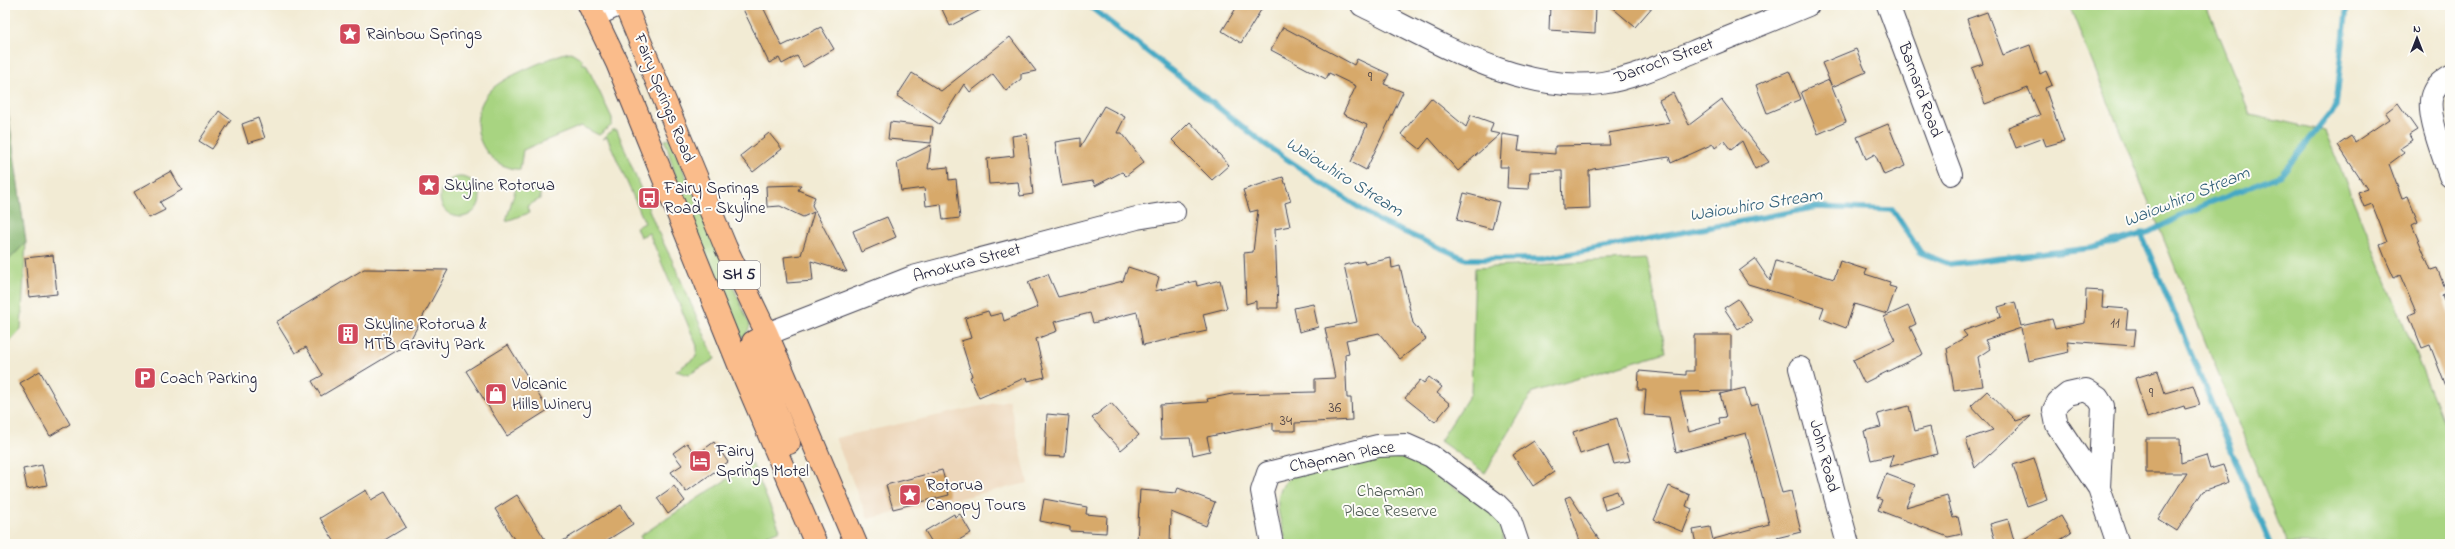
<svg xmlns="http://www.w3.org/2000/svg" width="2455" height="549" font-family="'Indie Flower',sans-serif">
	<rect width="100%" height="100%" fill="#fdfcf7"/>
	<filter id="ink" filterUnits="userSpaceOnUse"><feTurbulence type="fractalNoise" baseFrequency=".025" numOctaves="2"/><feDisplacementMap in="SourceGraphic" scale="8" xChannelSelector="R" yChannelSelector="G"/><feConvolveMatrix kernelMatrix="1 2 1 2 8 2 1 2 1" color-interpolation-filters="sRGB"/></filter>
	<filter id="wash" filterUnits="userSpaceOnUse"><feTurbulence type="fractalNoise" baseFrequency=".012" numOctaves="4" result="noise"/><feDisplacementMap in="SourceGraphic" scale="16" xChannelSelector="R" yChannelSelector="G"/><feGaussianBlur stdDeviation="0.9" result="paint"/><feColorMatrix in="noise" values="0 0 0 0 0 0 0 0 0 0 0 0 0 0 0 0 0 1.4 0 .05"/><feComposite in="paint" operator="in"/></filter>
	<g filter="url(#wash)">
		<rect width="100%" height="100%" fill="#f2ebd4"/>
		<path fill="#edd7bb" d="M1009 400 1028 483 868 519 835 438Z"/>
		<path fill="#a8d481" stroke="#657b5e" d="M2069 5H2206L2250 114 2325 131 2450 438V544H2287Z
			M571 52 582 59 583 64H586L612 118V125L599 135 581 126 523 150 520 169C514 170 508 167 502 165 474 150 469 113 491 90 503 77 543 62 561 54Z
			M612 130H617L658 232 672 260 715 359 688 375 676 371 696 357 697 346 649 233 640 237 636 227 645 223 607 137 603 139Z
			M670 139 750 326 745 337H742L681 195 665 140Z
			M440 197a20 20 0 1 1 40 0a20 20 0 1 1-40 0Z
			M516 187 540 188V199L527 206 529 213 506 221Z
			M26 242 21 329 5 346V264Z
			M1647 259 1666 352 1533 392 1485 473 1440 441 1471 393 1475 268Z
			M1382 457 1402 458 1416 463 1488 509 1503 526V544H1287C1281 521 1268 494 1291 477Z
			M752 463 780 530 747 544H644L640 536Z"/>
		<path fill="#86b66f" stroke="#546c55" d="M5 89 26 242 5 264Z"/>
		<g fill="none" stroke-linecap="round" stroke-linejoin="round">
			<path stroke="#44a9c4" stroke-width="5.5" d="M1088 5 1266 145 1346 199 1379 221 1466 259H1542L1817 207 1893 210 1921 253 1949 264 2092 248 2149 232 2204 205 2281 175 2336 106 2347 5
				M2141 233 2270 544"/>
		</g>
		<g id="blocks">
			<path fill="#d7a96b" d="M741 5H762L782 46 821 27 834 49 803 67 797 56 782 64 779 58 769 63Z
				M940 5H990L950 26Z
				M1238 5H1264L1241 43 1222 31Z
				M1550 5H1596L1595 33 1549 30Z
				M1609 5H1654L1635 27Z
				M1987 12 2003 55 2030 45 2040 74 2046 71 2052 85 2045 88 2064 141 2046 146 2043 138 2016 148 2008 127 2040 115 2028 88 1985 104 1972 68 1983 64 1967 19Z
				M1283 27 1354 65 1357 59 1389 74 1384 84 1403 92 1366 170 1351 162 1367 125 1343 114 1356 86 1329 73 1326 79 1271 50Z
				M1010 37 1036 71 1021 74V79L1006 91 993 74 970 92 964 84 939 124 897 96 912 73 941 91Z
				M1856 49 1866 72 1832 87 1822 63Z
				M1789 71 1801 99 1767 113 1756 85Z
				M1829 80 1846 122 1818 134 1801 92Z
				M1673 93 1689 125 1722 100 1769 162 1755 169 1742 141 1731 150 1724 141 1715 148 1713 144 1671 163 1669 157 1593 169 1589 171 1590 208 1563 209 1562 171 1530 172 1529 189 1507 188 1508 167H1500L1502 134 1520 137 1518 151 1555 154V146L1610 145 1608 133 1670 123 1659 100Z
				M1431 98 1466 127 1471 115 1493 123 1490 132 1500 134 1458 171 1429 138 1420 149 1401 134Z
				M2398 103 2417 130 2409 135 2412 140 2400 148 2404 153 2389 164 2402 199 2408 197 2418 222 2412 225 2431 270 2437 268 2447 293 2442 295 2450 316 2449 395 2430 345 2422 348 2416 333 2409 315 2416 312 2400 275 2394 278 2386 260 2380 245 2387 242 2372 204 2364 207 2358 192 2367 189 2338 145 2351 136 2355 142 2389 119 2385 113Z
				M1104 106 1125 117 1117 133H1122L1144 162 1126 176 1122 172 1095 186 1093 181 1062 186 1055 142 1080 138V147Z
				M219 111 231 120 212 149 199 141Z
				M258 118 265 138 248 143 242 124Z
				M890 122 933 127 931 143 888 139Z
				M1190 122 1229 165 1212 180 1172 140Z
				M1888 124 1905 166 1884 175 1875 154 1866 159 1857 137Z
				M769 133 782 149 753 172 740 156Z
				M1027 134 1033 194 1020 196 1018 182 989 184 987 159 1014 156 1012 136Z
				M931 145 928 169 948 167 949 180 956 179 960 218 943 220 941 204 926 206 924 188 901 191 897 162Z
				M171 171 182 190 160 202 165 210 149 218 134 192Z
				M1283 177 1291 201 1285 203 1290 226 1275 229 1278 308H1256V301L1246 304 1244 253 1253 252 1258 210 1250 212 1243 190Z
				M801 185 798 190 815 197 812 205 847 272 811 261 813 281 787 283 784 257 801 255 814 212 803 217 780 206 767 207 766 186Z
				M1464 193 1499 202 1492 229 1457 220Z
				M887 217 896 237 861 252 853 231Z
				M53 255 57 294 29 297 25 258Z
				M1391 258 1392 268 1400 266 1413 323 1426 339 1400 359 1379 333 1346 340 1349 353 1345 354 1347 398H1351L1352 420 1295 423V431H1273V423L1207 437 1210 451 1193 455 1190 438 1161 439 1160 405 1208 402 1207 399 1232 394 1315 392V379L1335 378 1325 328 1357 322 1344 265 1364 261 1365 264Z
				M1755 259 1770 281 1776 261 1834 279 1840 261 1867 270 1865 274 1890 282 1889 286 1896 288 1887 314 1854 304 1846 328 1820 318 1824 307 1748 284 1739 271Z
				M1128 267 1159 277 1155 291 1196 281 1197 286 1220 280 1227 308 1203 314 1207 331 1143 345 1137 312 1093 323 1090 313 1054 322 1057 331 1036 339 1045 377 1028 381 1027 377 979 398 970 377 972 376 961 341 971 338 965 318 988 311 990 316 1002 313 1004 321 1038 307 1028 282 1048 274 1058 297 1123 281Z
				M364 269 448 270 408 344 321 396 312 381 323 375 306 347 295 353 276 322Z
				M2086 290 2103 291 2102 307 2128 309 2126 329H2136L2134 346 2067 341 2069 352 2028 361 2021 328 1985 340 1990 349 1978 357 1983 386 1954 390 1947 348 1967 336 1963 331 2001 317 1998 307 2015 302 2021 326 2052 319 2055 329 2085 323Z
				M1738 299 1752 321 1738 329 1724 308Z
				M1313 304 1318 327 1299 332 1294 308Z
				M1908 306 1916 324 1910 327 1923 354 1864 383 1853 360 1895 340 1884 317Z
				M1694 335H1731V391L1680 392 1689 432 1720 423 1719 418 1726 417 1720 394 1745 388 1750 406 1758 404 1782 493 1791 491 1801 532 1752 544H1715L1714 539 1769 524 1746 433 1676 452 1669 417 1644 415 1646 390H1638L1639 371 1686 375V371H1694Z
				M508 345 548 410 507 436 466 371Z
				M40 371 70 424 50 436 20 383Z
				M2158 371 2165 393 2193 385 2200 405 2185 409 2184 406 2147 418 2135 378Z
				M1429 377 1442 387 1437 393 1450 404 1435 422 1405 398 1420 380 1424 383Z
				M1987 391 2016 421 2031 416 1975 468 1966 439 1993 430 1971 406Z
				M1111 403 1139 435 1121 450 1092 418Z
				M1909 406 1915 431 1930 427 1937 454 1889 467 1893 455 1871 460 1864 431 1881 427 1877 414Z
				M1047 414 1069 416 1065 457 1045 456Z
				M1617 418 1630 461 1614 464 1608 445 1580 454 1573 432Z
				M2146 438H2180L2181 463 2206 455 2210 469 2223 465 2229 482 2203 491 2177 531 2158 519 2187 473H2146Z
				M1534 441 1554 472 1533 486 1513 455Z
				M714 442 728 462 686 492 671 472 682 465 673 453 687 443 696 455Z
				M2034 458 2047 499 2027 506 2013 465Z
				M42 465 47 485 27 489 23 469Z
				M942 470 949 495 893 509 886 485Z
				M1886 474 1915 485 1906 507 1947 495 1953 518 1958 517 1962 534 1948 537 1878 510 1882 500 1877 498Z
				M674 486 685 501 668 514 657 498Z
				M1669 486 1690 495 1686 506 1692 509 1683 532 1654 520Z
				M1178 488 1215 502 1206 526 1171 512 1170 544H1145V542L1137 541 1140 490 1176 493Z
				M366 490 371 500 385 492 406 527 378 544H336L320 518Z
				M1617 491 1622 504 1605 510 1601 496Z
				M517 495 548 544H517L495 509Z
				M1570 496 1602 544H1581L1565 498Z
				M1044 499 1087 507 1086 514 1107 516 1106 533 1070 531V527L1040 521Z
				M621 505 633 524 601 544H558Z
				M954 514 955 517 960 514 971 533 952 544H933L925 531Z
				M2061 516 2071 533 2054 544H2016Z
				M2008 519 2015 544H1996L1990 524Z
				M1710 527 1714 544H1696L1693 530Z"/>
		</g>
	</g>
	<g filter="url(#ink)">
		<use href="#blocks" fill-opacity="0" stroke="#414052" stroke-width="1"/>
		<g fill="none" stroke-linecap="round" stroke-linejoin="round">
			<g stroke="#414052" stroke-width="24">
				<path id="minor" d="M1362 5C1432 39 1521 95 1602 83 1634 78 1664 64 1693 52 1732 36 1770 21 1808 5
					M1888 5 1951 174
					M594 16 618 5
					M2450 76C2443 81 2436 85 2433 93 2424 110 2444 157 2450 176
					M767 334 913 277 1137 218 1174 212
					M1800 368 1848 544
					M2099 488 2103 406 2098 398 2086 390 2068 394 2058 402 2054 410 2057 425 2099 488 2118 544
					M1272 544 1262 491 1268 473 1378 446 1406 445 1431 456 1496 504 1509 517 1518 544"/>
			</g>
			<g stroke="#414052" stroke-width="24">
				<path id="highway" d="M589 5 617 63 739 365 816 544
					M625 5 726 248 767 334 856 544
					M767 334 753 342 752 354 789 443"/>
			</g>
			<use href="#minor" stroke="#fff" stroke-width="22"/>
			<use href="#highway" stroke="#fabc8b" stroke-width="22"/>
		</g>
	</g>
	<defs>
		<g id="sight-square" transform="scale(1.15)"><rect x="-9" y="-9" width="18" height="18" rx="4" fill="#d1495b" stroke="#fdfcf7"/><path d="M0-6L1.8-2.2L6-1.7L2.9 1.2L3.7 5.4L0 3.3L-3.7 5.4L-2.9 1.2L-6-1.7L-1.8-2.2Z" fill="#fff"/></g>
		<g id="bus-square" transform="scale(1.15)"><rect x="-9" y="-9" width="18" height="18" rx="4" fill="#d1495b" stroke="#fdfcf7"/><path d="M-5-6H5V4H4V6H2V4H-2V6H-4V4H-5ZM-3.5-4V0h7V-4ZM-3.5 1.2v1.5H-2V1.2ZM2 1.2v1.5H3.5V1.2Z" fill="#fff"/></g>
		<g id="building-square" transform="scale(1.15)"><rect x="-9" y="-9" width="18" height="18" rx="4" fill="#d1495b" stroke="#fdfcf7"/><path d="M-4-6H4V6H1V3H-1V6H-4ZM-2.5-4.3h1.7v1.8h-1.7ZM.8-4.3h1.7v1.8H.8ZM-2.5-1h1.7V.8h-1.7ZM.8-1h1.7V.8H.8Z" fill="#fff"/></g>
		<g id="parking-square" transform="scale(1.15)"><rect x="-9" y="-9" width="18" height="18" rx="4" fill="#d1495b" stroke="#fdfcf7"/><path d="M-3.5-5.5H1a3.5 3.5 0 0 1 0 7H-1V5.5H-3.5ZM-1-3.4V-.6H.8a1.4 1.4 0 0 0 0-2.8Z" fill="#fff"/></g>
		<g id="shop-square" transform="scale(1.15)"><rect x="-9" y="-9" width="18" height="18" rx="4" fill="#d1495b" stroke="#fdfcf7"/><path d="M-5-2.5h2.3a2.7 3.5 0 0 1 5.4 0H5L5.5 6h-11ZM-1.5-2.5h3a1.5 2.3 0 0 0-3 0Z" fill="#fff"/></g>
		<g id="hotel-square" transform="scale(1.15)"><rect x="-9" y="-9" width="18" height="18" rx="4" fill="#d1495b" stroke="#fdfcf7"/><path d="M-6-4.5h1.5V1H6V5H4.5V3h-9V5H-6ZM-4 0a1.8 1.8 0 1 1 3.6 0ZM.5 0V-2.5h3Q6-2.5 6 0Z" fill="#fff"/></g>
	</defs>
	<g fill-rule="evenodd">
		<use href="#sight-square" x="350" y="34"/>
		<use href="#sight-square" x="429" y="185"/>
		<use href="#bus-square" x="649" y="198"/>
		<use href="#building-square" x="348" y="334"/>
		<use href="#parking-square" x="145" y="378"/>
		<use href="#shop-square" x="496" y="394"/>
		<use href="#hotel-square" x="700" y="461"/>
		<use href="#sight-square" x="910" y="495"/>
	</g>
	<g text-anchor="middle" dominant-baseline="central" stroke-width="4" stroke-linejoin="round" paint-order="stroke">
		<g font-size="15" fill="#4f4447">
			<text x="1370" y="77">9</text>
			<text x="2115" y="323">11</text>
			<text x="2151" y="393">9</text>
			<text x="1335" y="408">36</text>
			<text x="1286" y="421">34</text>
		</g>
		<rect fill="#fdfcf7" stroke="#646373" stroke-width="1" x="718" y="261" width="42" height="28" rx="3"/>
		<g font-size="16" font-weight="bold" fill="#22223b">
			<text x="739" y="275">SH 5</text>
		</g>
		<g font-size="17" fill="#22223b" stroke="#fdfcf7" text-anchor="start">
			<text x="366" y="34">Rainbow Springs</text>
			<text x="444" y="185">Skyline Rotorua</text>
			<text x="664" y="188">Fairy Springs<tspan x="664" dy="20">Road - Skyline</tspan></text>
			<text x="364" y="324">Skyline Rotorua &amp;<tspan x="364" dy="20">MTB Gravity Park</tspan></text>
			<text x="160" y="378">Coach Parking</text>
			<text x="512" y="384">Volcanic<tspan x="512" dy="20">Hills Winery</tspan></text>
			<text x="716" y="451">Fairy<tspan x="716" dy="20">Springs Motel</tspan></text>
			<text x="926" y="485">Rotorua<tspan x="926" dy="20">Canopy Tours</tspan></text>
		</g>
		<g font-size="17" fill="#22223b" stroke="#fdfcf7">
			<text transform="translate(1664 61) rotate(-20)">Darroch Street</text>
			<text transform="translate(1920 90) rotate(70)">Barnard Road</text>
			<text transform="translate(664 98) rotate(68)">Fairy Springs Road</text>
			<text transform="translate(967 263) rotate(-15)">Amokura Street</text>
			<text transform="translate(1824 456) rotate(75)">John Road</text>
			<text transform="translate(1342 457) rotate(-11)">Chapman Place</text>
		</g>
		<g font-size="17" fill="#4a5750" stroke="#fdfcf7">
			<text x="1390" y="491">Chapman<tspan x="1390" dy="20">Place Reserve</tspan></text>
		</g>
		<g font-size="18" font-style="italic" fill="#315f79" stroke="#fdfcf7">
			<text transform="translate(1344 178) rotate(32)">Waiowhiro Stream</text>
			<text transform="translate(2187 198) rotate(-22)">Waiowhiro Stream</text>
			<text transform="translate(1756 206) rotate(-9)">Waiowhiro Stream</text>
		</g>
	</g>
	<rect width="2455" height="549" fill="none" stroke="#fdfcf7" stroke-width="20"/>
	<g transform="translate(2417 38)" stroke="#fdfcf7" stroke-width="3" paint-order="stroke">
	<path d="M0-3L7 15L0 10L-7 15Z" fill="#22223b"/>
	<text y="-6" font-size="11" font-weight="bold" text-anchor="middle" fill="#22223b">N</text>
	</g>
</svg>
